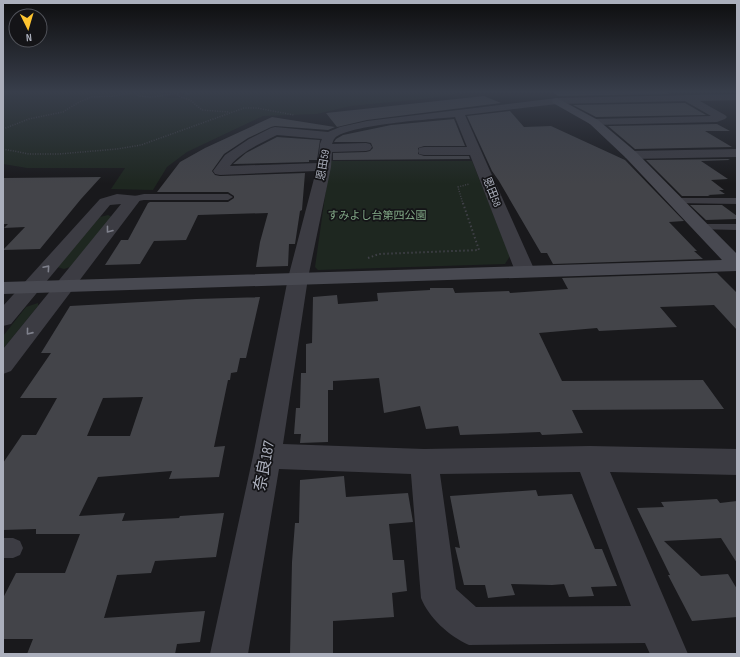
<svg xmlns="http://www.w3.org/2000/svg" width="740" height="657" font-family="'Sofia Sans Condensed','Noto Sans JP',sans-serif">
	<rect width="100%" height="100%" fill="#19191c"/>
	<path fill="#1e2720" d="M3 92H160L169 98H182L184 95 183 92H465L433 98 351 106 317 114 263 116 187 152 167 167 153 190 111 189 125 168H27L3 164Z
		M330 161H472L510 256 505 264 318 270 315 267Z
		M108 215 112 217 70 267 64 269 57 267 100 217Z
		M38 303V306L3 349V336L26 307Z"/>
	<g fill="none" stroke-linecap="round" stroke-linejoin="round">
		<path fill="#2e3741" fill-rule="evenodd" d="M184 92H188L190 94 187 95Z
			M459 92H465L460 94Z"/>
	</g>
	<path fill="#434449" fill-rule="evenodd" d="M553 92H666L670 94 558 96Z
		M484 96 501 103 367 120 337 127 326 113Z
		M685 103 706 115 596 117 573 105Z
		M510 111 524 127 551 126 625 160 684 221 669 222 697 251H694L703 259 553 264 547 253H541L499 181 492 171 467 116Z
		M272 117 335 127 328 130 275 126 271 127 248 138 224 154 212 171 215 175 220 176 305 173 302 210 300 211 295 244H289L288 266 256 267 260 242 268 213 198 215 186 240 154 241 140 264 105 265 121 240H128L148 203 150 202H228L234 198V196L228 192H157L180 162 205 148Z
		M454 119 465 146H424L418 148V154L424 156H469L470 159 333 160V153L366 152 370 151 373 148 371 143 366 142H334L336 139 343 135 391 125Z
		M717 124 730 131H705L732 147 635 149 608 126Z
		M277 137 320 140 317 160H309V162L233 164 246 153Z
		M728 159 730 160 701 161 728 179 711 180 724 190H719L725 194 708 195 710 196H682L646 160Z
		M101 177 81 199 40 249 3 250 25 227 4 228 8 224H3V178Z
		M690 205H722L737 216V219L706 220Z
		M717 273 737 293V330L714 305 660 307 677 327 599 331 597 328 539 333 562 381 703 380 724 409 572 410 583 433 542 435 540 432 460 435 458 426 426 429 420 406 384 413 379 378 333 381V390H328V442L300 443 301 434H294L296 408H300L301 373H306V344L312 343 313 297 337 295 338 304 378 301 377 293 430 290V288H453L455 293 509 291 510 293 568 289 562 278Z
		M260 297 246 358H240L237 372 231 373 230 380H228L214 447 225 446 219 477 169 479 172 471 98 477 79 516 125 513 122 521 179 518 180 516 224 513 216 557 155 561 151 573 117 575 104 618 205 611 200 642 177 644 175 654H27L33 639H3V598L16 573H65L80 534H36V529L3 530V463L22 435H36L57 398H20L51 353H41L70 306 196 299ZM143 397 130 436H87L103 398Z
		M344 476 346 497 408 493 413 522 389 524 393 560H404L407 591 392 593 394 617 333 621V654H290L292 562 295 523H299L300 480Z
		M536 490 538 496 572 494 595 549H602L617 586 591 587 594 596 569 597 564 584 552 585 511 584 515 595 488 598 485 585H464L455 547 460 548 450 496Z
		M717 499 720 503 737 501V563L721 538 664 541 701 576 728 574 737 589V617L692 621 668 575H670L637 508 664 507 661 502Z"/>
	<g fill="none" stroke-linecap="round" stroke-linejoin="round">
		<path stroke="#404148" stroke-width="1.5" stroke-dasharray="1 1.5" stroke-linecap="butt" d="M178 92V96L190 100 202 110 229 112
			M136 93 139 96 152 97 178 93
			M3 129 29 119 63 112 79 102 92 97 116 96 132 92 136 93
			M3 149 29 154H59L117 149 141 145 244 108H257L294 115
			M463 204 458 187 469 184"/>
		<path stroke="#404148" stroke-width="2" stroke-dasharray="1.5 2.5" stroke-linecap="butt" d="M368 258 379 254 479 250 463 203"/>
		<path fill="#3c3c43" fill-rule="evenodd" d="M144 194H228L233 197 228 200H144L133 202 128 199 130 197Z
			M675 198H737V204L672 203 670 201Z
			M700 224H737V230L696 229 695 227 696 225Z
			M3 538H13L20 541 23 548 20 555 13 558H3Z"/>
		<path fill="#3c3c43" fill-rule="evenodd" d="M737 94V100L700 101 725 115 727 117 725 119 717 122 594 125 590 124 588 122 590 120 594 119 711 116 685 101 557 104 465 115 535 271 532 275 525 277 518 275 515 271 470 155H424L419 154 418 151 419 148 424 147H467L455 117C433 119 347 125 335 138 333 140 333 142 332 144L366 143 370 144 372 147 370 150 366 151 332 152 331 167 308 278 283 444 424 449 590 446 737 449V475L610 472 688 654H650L645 643 469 645C449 636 429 618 421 598L411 474 279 469 248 654H210L253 456 288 278 316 171 220 175 215 174 213 171 225 155 249 139 271 128 275 127 328 132 340 127 367 121 557 98ZM277 135 322 139 320 144 318 163 230 166C241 152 261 143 277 135ZM580 472 631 606 476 607 456 589 440 474Z
			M737 149V157L631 159 626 158 624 155 626 152 631 151Z
			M117 194 138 196 141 199 11 371 3 374V349L121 204 110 205 11 324 3 326V306L100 199Z"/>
		<path fill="#484951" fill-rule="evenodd" d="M557 98 598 120 636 152 737 254V271L3 294V282L722 260 626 158 590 124 553 103 552 101 553 99Z"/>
	</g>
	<defs><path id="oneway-chevron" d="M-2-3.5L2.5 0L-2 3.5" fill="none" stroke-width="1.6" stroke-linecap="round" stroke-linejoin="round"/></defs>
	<g stroke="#7f818c">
		<use href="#oneway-chevron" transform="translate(109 230) rotate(128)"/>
		<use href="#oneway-chevron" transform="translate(47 268) rotate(-49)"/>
		<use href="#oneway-chevron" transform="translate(29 332) rotate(129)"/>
	</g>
	<linearGradient id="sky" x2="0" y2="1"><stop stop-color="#0e0e0f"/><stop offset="0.5" stop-color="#383e4b"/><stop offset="1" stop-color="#383e4b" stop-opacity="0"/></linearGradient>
	<rect width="740" height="184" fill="url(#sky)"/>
	<g text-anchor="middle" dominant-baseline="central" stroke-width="3.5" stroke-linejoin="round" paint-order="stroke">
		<g font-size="11" fill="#abafbc" stroke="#141417">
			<text transform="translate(323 165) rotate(-80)">恩田59</text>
			<text transform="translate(492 192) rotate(68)">恩田58</text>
		</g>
		<g font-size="11" fill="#81a886" stroke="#141417">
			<text x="377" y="215">すみよし台第四公園</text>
		</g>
		<g font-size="16" fill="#abafbc" stroke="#141417">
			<text transform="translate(265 466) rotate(-79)">奈良187</text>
		</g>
	</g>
	<rect width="740" height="657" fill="none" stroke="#abafbc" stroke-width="8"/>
	<g transform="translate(28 28) rotate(175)"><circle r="19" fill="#141417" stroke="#505259"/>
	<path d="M0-3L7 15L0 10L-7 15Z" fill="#fdc430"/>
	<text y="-6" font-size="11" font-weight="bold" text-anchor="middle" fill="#abafbc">N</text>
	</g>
</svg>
